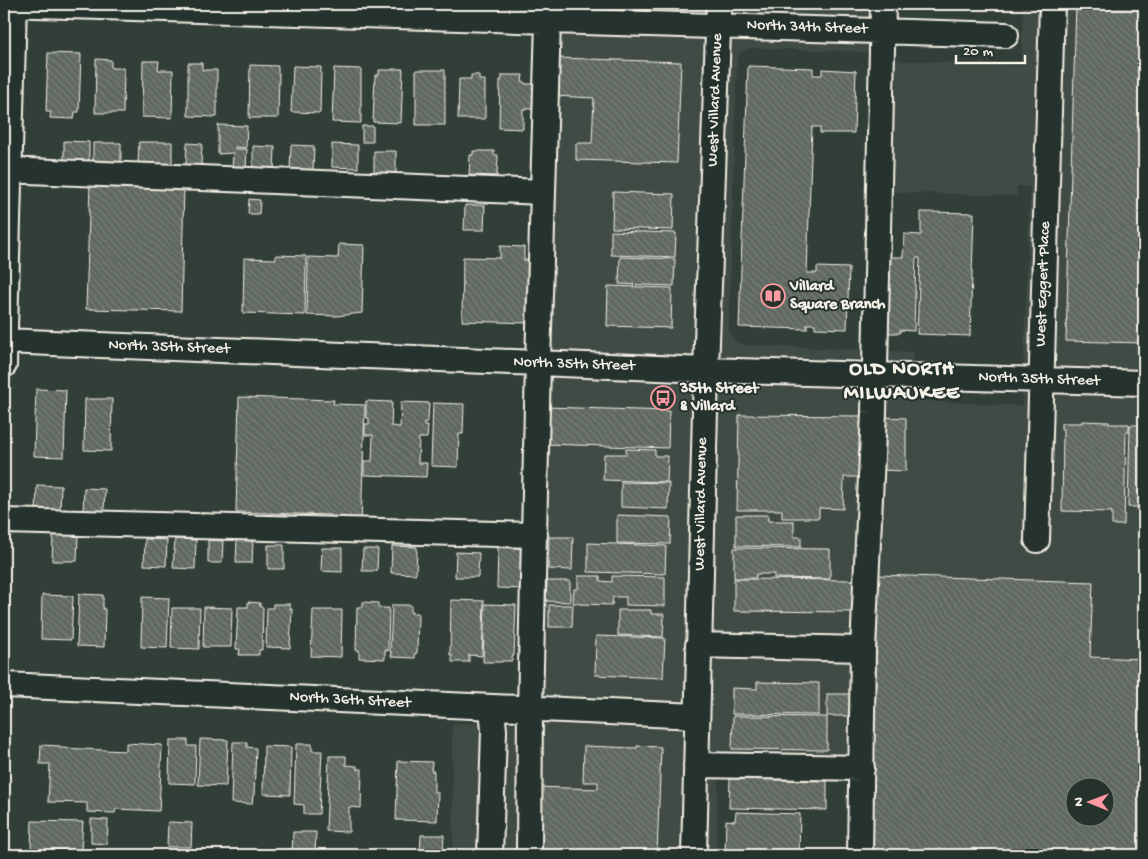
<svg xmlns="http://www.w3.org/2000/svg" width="1148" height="859" font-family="'Gochi Hand',sans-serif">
	<defs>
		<pattern id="building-back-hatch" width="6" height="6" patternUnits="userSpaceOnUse" patternTransform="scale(1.25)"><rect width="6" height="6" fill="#5f6861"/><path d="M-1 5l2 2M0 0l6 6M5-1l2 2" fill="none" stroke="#777e78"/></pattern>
	</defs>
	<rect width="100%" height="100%" fill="#323e38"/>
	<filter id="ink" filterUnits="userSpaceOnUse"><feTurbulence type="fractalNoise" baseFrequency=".02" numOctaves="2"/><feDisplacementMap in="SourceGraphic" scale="10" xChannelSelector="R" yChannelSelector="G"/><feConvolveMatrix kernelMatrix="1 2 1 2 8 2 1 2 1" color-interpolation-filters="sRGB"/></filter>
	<g filter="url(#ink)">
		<path fill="#404b44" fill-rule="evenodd" d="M542 4H893L871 52 750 48 744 50 739 54 737 60 729 329 730 335 738 343 744 345 913 352 910 400 1022 406 1030 187 1017 186V196L888 192 891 60 1021 65 1023 4H1144V855H865L854 785 842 781 718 778 716 855H453L452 723 536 724 553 5ZM1076 786H1106V816H1076Z"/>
		<path fill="url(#building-back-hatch)" stroke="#f4f1e8" fill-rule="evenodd" d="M1076 4H1144V343L1066 341Z
			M48 53 81 54 79 112H75L74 119 50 118 51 112H46Z
			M556 58 681 62 677 163 576 160V143H592L594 98 555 96Z
			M96 59 111 60V68H124L123 113H95Z
			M143 61H159L158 70H173L172 118 142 117Z
			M188 63H202V70H217V117L188 116Z
			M250 65 278 66V73H279L278 118H249Z
			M293 66 321 67 320 113 291 112Z
			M748 66 813 68V75H822V69L856 71 854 133H820V127H812L807 273H817V267L849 268 847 329 815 328V324H807V329L739 327Z
			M334 68 361 69V123L332 122Z
			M392 69H403L401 123 373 122 375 75H379V70H392Z
			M416 70H445V125H416Z
			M471 75H479V80H485V119H458L459 79H471Z
			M502 75H523L522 82H525V84H533V109H523V129L499 128 500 80H502Z
			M218 125 247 126 246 148 235 147V149H247L246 170H232L233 153 218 154Z
			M362 126H373V142H362Z
			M64 141 89 142V164H64Z
			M139 142H172V166L138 165Z
			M93 143H121V164H93Z
			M187 143 202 144 201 166 186 165Z
			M332 144 358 145V168L332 167Z
			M291 145 314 146 313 170 290 169Z
			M253 146 275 147 274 170 253 169Z
			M374 151H396V174H374Z
			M473 151H494V155H498L497 176 469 175 470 155H473Z
			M90 184 184 186 181 311 86 309Z
			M613 192 674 194 673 230 612 228Z
			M249 199 260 200 259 214H248Z
			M465 205H485L484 230H464Z
			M921 212 974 213 970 336 917 334 920 258H916L914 331 900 330V333H888V331L882 330 884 257H903L904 234 921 235Z
			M611 231 676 233 675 257 611 255Z
			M339 244 364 245 362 313 337 316 307 315 308 257 338 258Z
			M500 246 524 247V260H532L531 323 462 321 463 257 500 258Z
			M276 255 306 256 305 315 243 313 244 258 276 259Z
			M620 257 675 259 674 286 619 284Z
			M608 286 672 288 671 328 607 326Z
			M36 389 66 390 64 457 34 456Z
			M239 397 334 400 333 404 365 405 361 525 331 524V515L236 512Z
			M85 399H112L111 451 84 450Z
			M366 401 392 402 391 426 400 427 401 402 429 403 428 422H424V426H428L427 438H419L418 463H427L426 477 364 475V461H372L373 435H365V424H369V418H366Z
			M433 403 464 404 463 434H459L458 467 431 466Z
			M546 407 669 411 668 448 545 444Z
			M739 415 862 416V477H844L843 509 819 508V518H782V510H737Z
			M880 417 906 418V471L879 470Z
			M1082 421 1109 422V424H1129V431H1126L1124 525H1112V512L1062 511 1063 429H1061V423H1082Z
			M1130 425H1144V471H1143L1142 507H1128Z
			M626 449 655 450V456H668L667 482 603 480 604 454H626Z
			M621 482 669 483 668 509 621 507Z
			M37 485 61 486 60 512 36 511Z
			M84 488 105 489 104 512 83 511Z
			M617 515 671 517 670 544 617 543Z
			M736 515H768V521H794V537H801V547L736 546Z
			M53 535 78 536 77 561H52Z
			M549 537H573L572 570 548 569Z
			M145 539 167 540 166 566 144 565Z
			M175 539 196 540 195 569 173 568Z
			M208 540 223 541 222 563H208Z
			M237 540 253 541 252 563H236Z
			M588 543 666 546 665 574 588 572Z
			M268 545H284V569H268Z
			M392 546 417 547 416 574 391 573Z
			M498 547 522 548 521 589 497 588Z
			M322 548H342V572L321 571Z
			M734 548 830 549V579L774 578V574H756V578H734Z
			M363 549H378L377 571H362Z
			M456 552 479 553 478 577H455Z
			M878 575 1093 582 1090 657 1144 659V855H872ZM1076 786H1106V816H1076Z
			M578 576H600V581L612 582V576L665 577V606L626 605V597H613L612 605 579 604V603H573L574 589H578Z
			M734 579 858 580 859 612 734 611Z
			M547 581H570V602L546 601Z
			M79 594 103 595V609H105L104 647 77 646Z
			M42 595 73 596 71 640 41 639Z
			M142 597 169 598 167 648 141 647Z
			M451 600 484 601 482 656 469 655V662H452V655H450Z
			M248 602 260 603V607H263L262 650H259V655H239L240 649H236L238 607H248Z
			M363 602 378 603V608H389L388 651 385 650V659L359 658V650H356L357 607H363Z
			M273 604H290V609H292L290 648 266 647 267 608H273Z
			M485 604 516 605 514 656H512V661H502V662H483Z
			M392 605H411V613H418L417 653H415V658L391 657 392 652H390Z
			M549 605H573L572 627H549Z
			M204 607 232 608 231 647H203Z
			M172 608H200L199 649 171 648Z
			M313 610H342L341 657 311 656Z
			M618 610H651V614H664L663 637 618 635Z
			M596 636 665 638 663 678 595 675Z
			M757 682 819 683V715L732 714V688L757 689Z
			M827 694H851V716H827Z
			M733 716 827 717V750L732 749Z
			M200 739 228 740 226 786 198 785Z
			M170 740H188V746H196L195 784 169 783Z
			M233 742H247V747L256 748 254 795H253L252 804 231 803Z
			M126 743 162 745 159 811 116 809 115 813 87 812V803L48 802 50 764H40L41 745 60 746V748L126 751Z
			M296 744H312V751H322L319 814H304V805L294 804Z
			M264 746 291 747 290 795 263 794Z
			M584 746 637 748V746L661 747 657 855H597V854L535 852 537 787 598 789V782H583Z
			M329 756H346V765L357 766V769H362L361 808 349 807V832L326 831Z
			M398 761 432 762 431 771H434V792H438L437 821 396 820Z
			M730 779 827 781V810L729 808Z
			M736 812 800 814 799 855H725L726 820 735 821Z
			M91 819 108 820 107 844 91 843Z
			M32 821 83 822 81 851 31 849Z
			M168 822 192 823 191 847H167Z
			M293 832H316L315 854 292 853Z
			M421 835H444L443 855H420Z"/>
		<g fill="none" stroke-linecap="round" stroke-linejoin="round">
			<g stroke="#f4f1e8" stroke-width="28">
				<path id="minor" d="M4 4 1006 35
					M4 170 543 192
					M4 341 706 370 1144 383
					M4 365 14 4
					M4 521 535 535
					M1037 540 1052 4
					M698 645 863 649
					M4 685 697 716
					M696 765 862 768
					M490 855 494 731 492 707
					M529 855 530 709 538 363 548 21
					M694 855 706 370 719 4
					M860 855 863 649 874 412 883 4"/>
			</g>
			<use href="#minor" stroke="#26332d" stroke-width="24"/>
		</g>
	</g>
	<defs>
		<g id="library-ring" transform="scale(1.25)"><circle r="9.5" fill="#26332d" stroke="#ff9aa2" stroke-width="1.5"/><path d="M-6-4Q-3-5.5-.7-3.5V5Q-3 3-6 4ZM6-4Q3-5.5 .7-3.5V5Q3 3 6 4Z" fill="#ff9aa2"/></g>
		<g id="bus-ring" transform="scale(1.25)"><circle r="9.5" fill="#26332d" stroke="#ff9aa2" stroke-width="1.5"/><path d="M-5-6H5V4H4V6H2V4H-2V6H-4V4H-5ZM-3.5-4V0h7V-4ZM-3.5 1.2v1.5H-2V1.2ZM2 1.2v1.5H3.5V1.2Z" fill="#ff9aa2"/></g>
	</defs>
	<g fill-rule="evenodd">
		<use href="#library-ring" x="773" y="296"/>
		<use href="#bus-ring" x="663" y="398"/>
	</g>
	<g text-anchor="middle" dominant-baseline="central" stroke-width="4" stroke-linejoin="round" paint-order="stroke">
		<g font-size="16" fill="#f4f1e8" stroke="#26332d">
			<text transform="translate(807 28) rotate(2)">North 34th Street</text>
			<text transform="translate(716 100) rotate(-88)">West Villard Avenue</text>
			<text transform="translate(1044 284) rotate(-88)">West Eggert Place</text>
			<text transform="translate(169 348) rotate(2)">North 35th Street</text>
			<text transform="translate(574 365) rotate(2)">North 35th Street</text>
			<text transform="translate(1039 380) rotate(2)">North 35th Street</text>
			<text transform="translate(702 504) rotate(-89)">West Villard Avenue</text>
			<text transform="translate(350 701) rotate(3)">North 36th Street</text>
		</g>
		<g font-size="16" font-weight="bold" fill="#f4f1e8" stroke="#26332d" text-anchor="start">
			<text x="790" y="287">Villard<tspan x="790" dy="18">Square Branch</tspan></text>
			<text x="680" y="389">35th Street<tspan x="680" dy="18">&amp; Villard</tspan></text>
		</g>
		<g font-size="21" font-weight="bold" letter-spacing="1" fill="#f4f1e8" stroke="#26332d">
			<text x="902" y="370">OLD NORTH<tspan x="902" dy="24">MILWAUKEE</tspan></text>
		</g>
	</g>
	<rect width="1148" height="859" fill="none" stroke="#26332d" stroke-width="20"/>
	<rect x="10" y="10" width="1128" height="839" fill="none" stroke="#f4f1e8" stroke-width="2" filter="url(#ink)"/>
	<g transform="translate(1090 802) rotate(271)"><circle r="24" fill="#26332d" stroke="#787f78"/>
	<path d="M0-4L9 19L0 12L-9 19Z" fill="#ff9aa2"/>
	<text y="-8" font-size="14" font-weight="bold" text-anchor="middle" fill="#f4f1e8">N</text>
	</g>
	<path d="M956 55v8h69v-8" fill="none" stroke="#f4f1e8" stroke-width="2.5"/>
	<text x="963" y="55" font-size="15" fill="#f4f1e8" stroke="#26332d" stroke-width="4" paint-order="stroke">20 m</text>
</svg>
